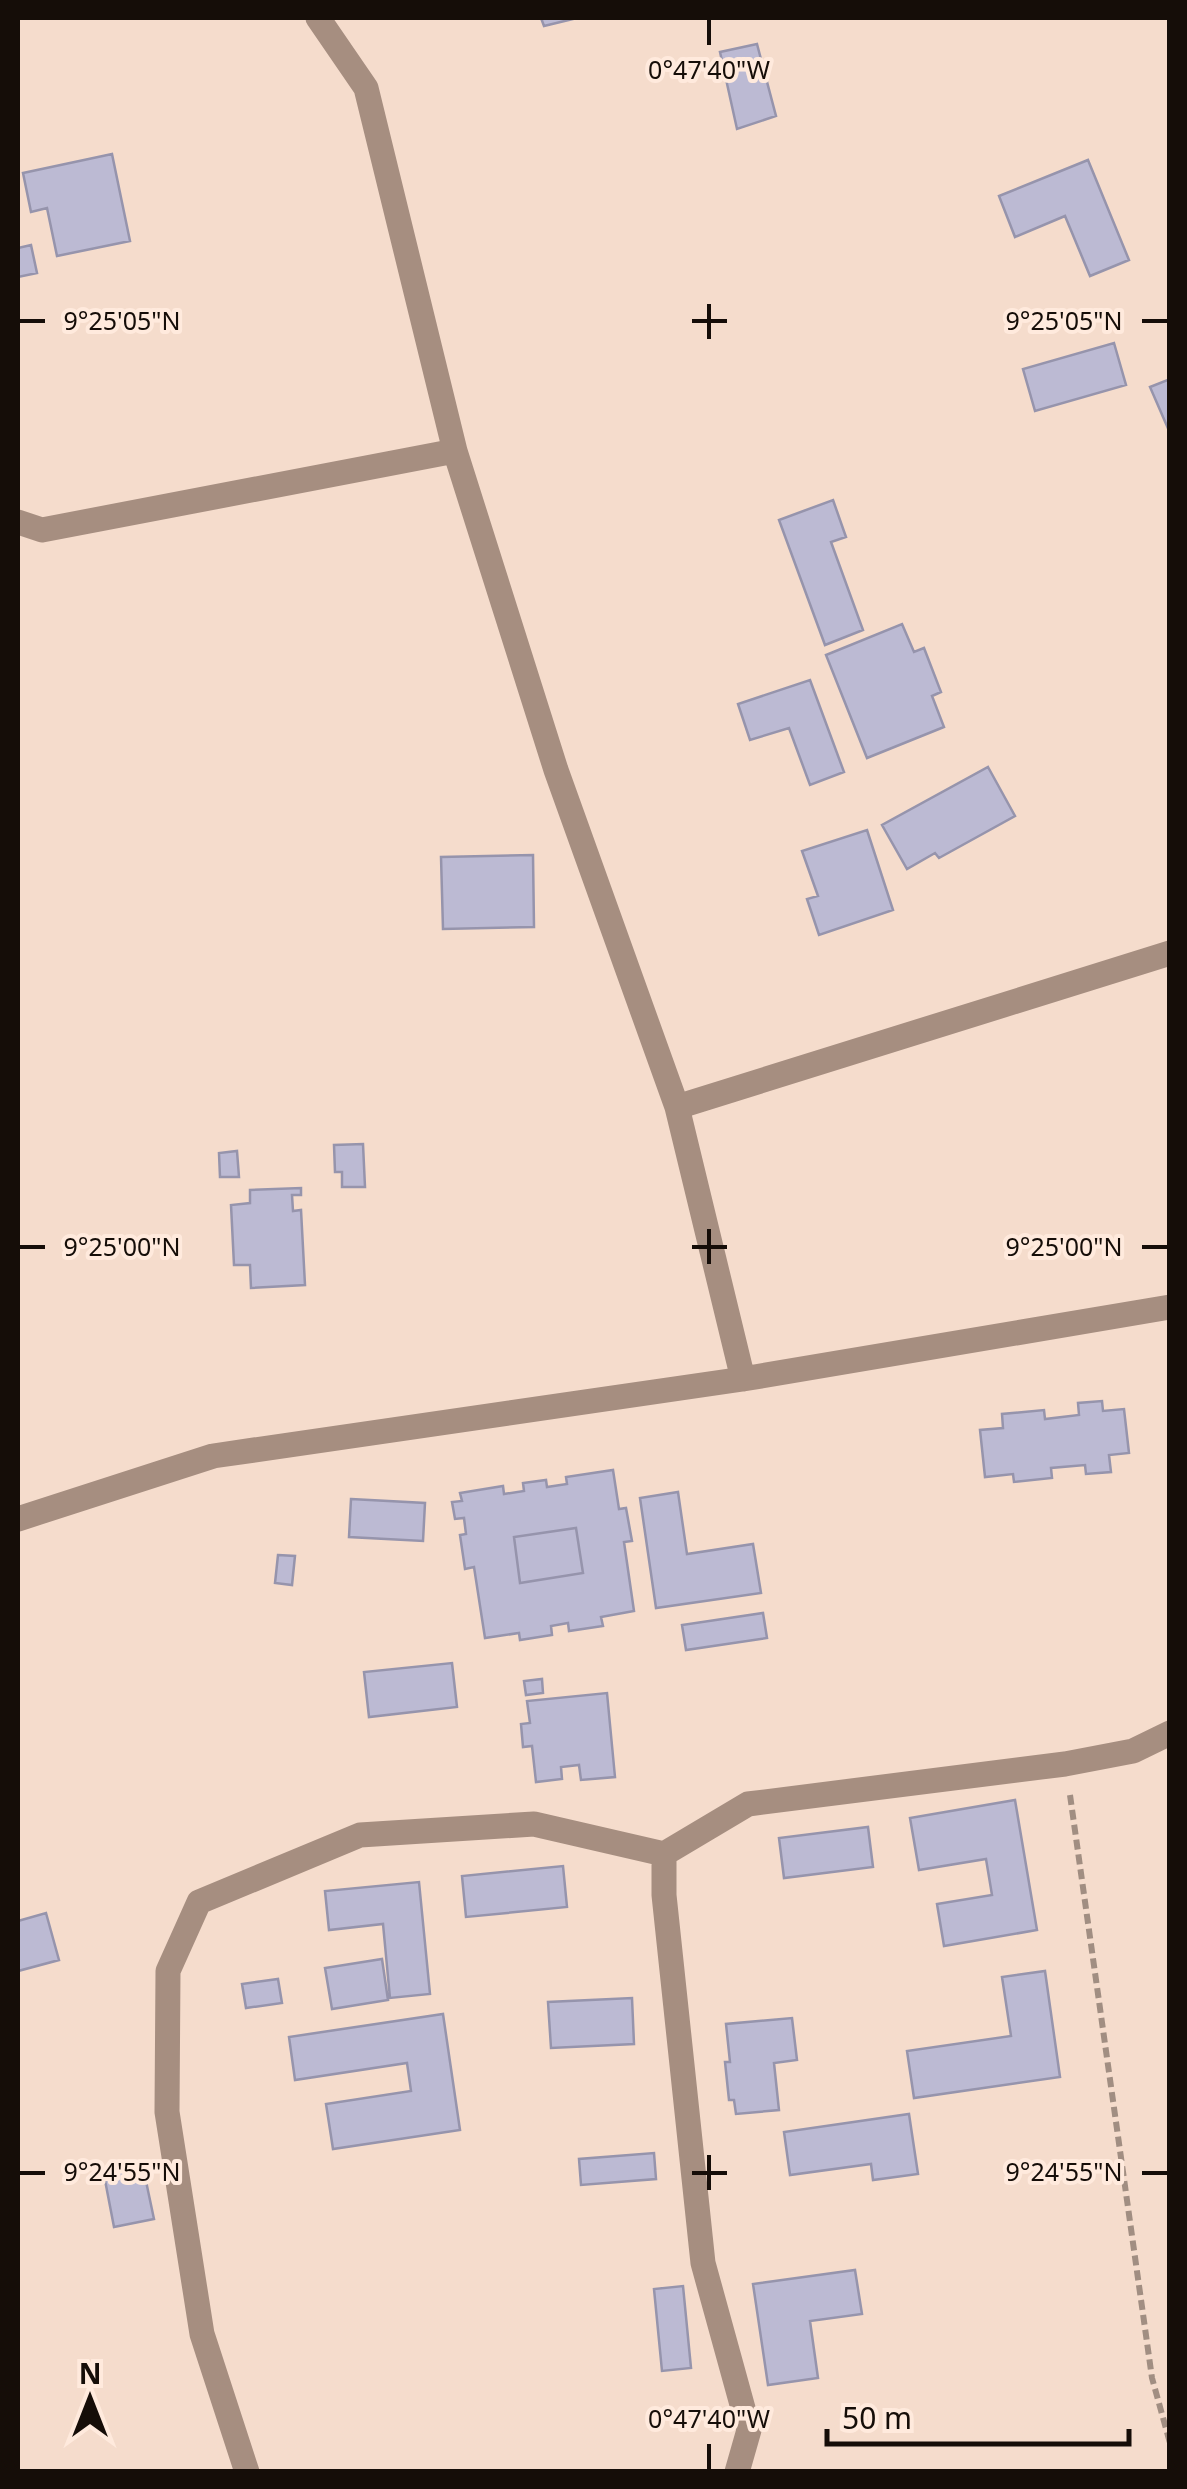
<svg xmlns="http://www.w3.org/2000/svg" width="1187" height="2489" font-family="'Noto Sans',sans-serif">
	<rect width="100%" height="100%" fill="#f5dccc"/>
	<path fill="#bcbad3" stroke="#9694ac" stroke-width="2.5" fill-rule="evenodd" d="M541 18H577L544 26Z
		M757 44 776 116 737 129 720 52Z
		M112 154 130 241 57 256 47 208 31 212 23 173Z
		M1088 160 1129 260 1090 276 1065 216 1015 237 999 196Z
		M31 245 37 273 18 277V248Z
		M1114 343 1126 385 1035 411 1023 369Z
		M1170 379V433L1150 387Z
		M833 500 846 537 831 542 863 630 825 645 779 520Z
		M902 624 914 652 924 648 941 692 932 696 944 727 867 758 826 655Z
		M810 680 844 772 810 785 789 728 750 740 738 704Z
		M988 767 1015 816 939 858 935 853 907 869 882 825Z
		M867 830 893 910 819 935 807 899 818 896 802 851Z
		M533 855 534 927 443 929 441 857Z
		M363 1144 365 1187H342V1172H335L334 1145Z
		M237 1151 239 1177H220L219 1153Z
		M301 1188V1195H292L293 1211 301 1210 305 1285 251 1288 250 1265H234L231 1205 250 1203V1190Z
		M1102 1401 1103 1411 1124 1409 1129 1453 1109 1455 1111 1472 1086 1474 1085 1465 1051 1468 1052 1478 1014 1482 1013 1474 985 1477 980 1430 1003 1428 1002 1414 1044 1410 1045 1419 1079 1415 1078 1403Z
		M613 1470 619 1509 626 1508 632 1541 624 1542 634 1611 601 1617 603 1626 569 1631 568 1623 551 1626 552 1635 520 1640 519 1633 485 1638 474 1567 465 1569 460 1535 466 1534 464 1518 455 1519 452 1502 462 1501 460 1493 503 1486 504 1494 524 1491 523 1483 546 1480 547 1487 567 1484 566 1477ZM576 1528 583 1573 520 1583 514 1537Z
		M678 1492 687 1554 753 1544 761 1593 656 1608 640 1498Z
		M351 1499 425 1503 423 1541 349 1537Z
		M576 1528 583 1573 520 1583 514 1537Z
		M278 1555 295 1556 292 1585 275 1583Z
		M763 1613 767 1638 686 1650 682 1625Z
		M452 1663 457 1707 369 1717 364 1672Z
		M542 1679 543 1693 526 1695 524 1681Z
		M607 1693 615 1777 581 1780 579 1765 561 1767 562 1779 536 1782 532 1746 523 1747 521 1724 530 1723 527 1701Z
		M1015 1800 1037 1930 944 1946 937 1904 992 1895 986 1859 919 1870 910 1818Z
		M868 1827 873 1867 784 1878 779 1838Z
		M563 1866 567 1907 466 1917 462 1876Z
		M419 1882 430 1994 390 1998 383 1924 329 1930 325 1891Z
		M46 1913 59 1960 18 1971V1921Z
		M382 1959 388 2000 332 2009 325 1968Z
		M1045 1971 1060 2077 914 2098 907 2051 1011 2036 1002 1977Z
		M278 1979 282 2003 246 2008 242 1984Z
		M632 1998 634 2044 551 2048 548 2002Z
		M443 2014 460 2130 333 2149 326 2104 411 2091 407 2063 295 2080 289 2037Z
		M792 2018 797 2060 774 2063 779 2110 736 2114 734 2100H729L725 2062H730L726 2024Z
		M909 2114 918 2174 873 2180 871 2164 790 2175 784 2132Z
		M654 2153 656 2179 581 2185 579 2159Z
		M143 2167 154 2219 114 2227 104 2175Z
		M855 2270 862 2314 810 2321 818 2378 768 2385 753 2284Z
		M683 2286 691 2368 662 2371 654 2289Z"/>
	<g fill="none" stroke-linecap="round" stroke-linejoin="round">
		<path stroke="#a18e82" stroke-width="6" stroke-dasharray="10 5" stroke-linecap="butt" d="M1070 1795 1152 2378 1170 2443"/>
		<path stroke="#a68e80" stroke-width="25" d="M318 18 366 88 455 451 556 770 677 1107 743 1379
			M18 522 42 530 455 451
			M677 1107 1170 953
			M18 1519 213 1456 743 1379 1170 1307
			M247 2472 202 2334 167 2112 168 1971 199 1902 360 1835 534 1824 664 1854
			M737 2472 749 2430 703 2263 664 1895V1854L748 1804 1065 1764 1133 1751 1170 1733"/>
	</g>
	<path fill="none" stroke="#150d08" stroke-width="4" d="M709 20V45M709 304V339M20 321H45M692 321H727M1142 321H1167M709 1229V1264M20 1247H45M692 1247H727M1142 1247H1167M709 2155V2190M20 2173H45M692 2173H727M1142 2173H1167M709 2444V2469"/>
	<g font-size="25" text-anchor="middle" fill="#150d08" stroke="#ffeadd" stroke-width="8" stroke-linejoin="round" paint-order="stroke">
		<text x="709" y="79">0°47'40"W</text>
		<text x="122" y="330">9°25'05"N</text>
		<text x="1064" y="330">9°25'05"N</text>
		<text x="122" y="1256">9°25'00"N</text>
		<text x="1064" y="1256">9°25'00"N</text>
		<text x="122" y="2181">9°24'55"N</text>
		<text x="1064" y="2181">9°24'55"N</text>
		<text x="709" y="2428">0°47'40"W</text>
	</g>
	<rect width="1187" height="2489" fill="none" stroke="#150d08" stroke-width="40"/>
	<g transform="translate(90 2399)" stroke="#ffeadd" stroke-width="8" paint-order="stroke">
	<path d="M0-8L18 38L0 25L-18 38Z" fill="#150d08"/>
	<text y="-15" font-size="28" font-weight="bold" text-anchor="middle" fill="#150d08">N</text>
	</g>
	<path d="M827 2429v15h302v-15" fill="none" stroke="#150d08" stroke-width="5"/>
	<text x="842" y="2429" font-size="30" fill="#150d08" stroke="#ffeadd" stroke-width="8" paint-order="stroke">50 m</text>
</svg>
